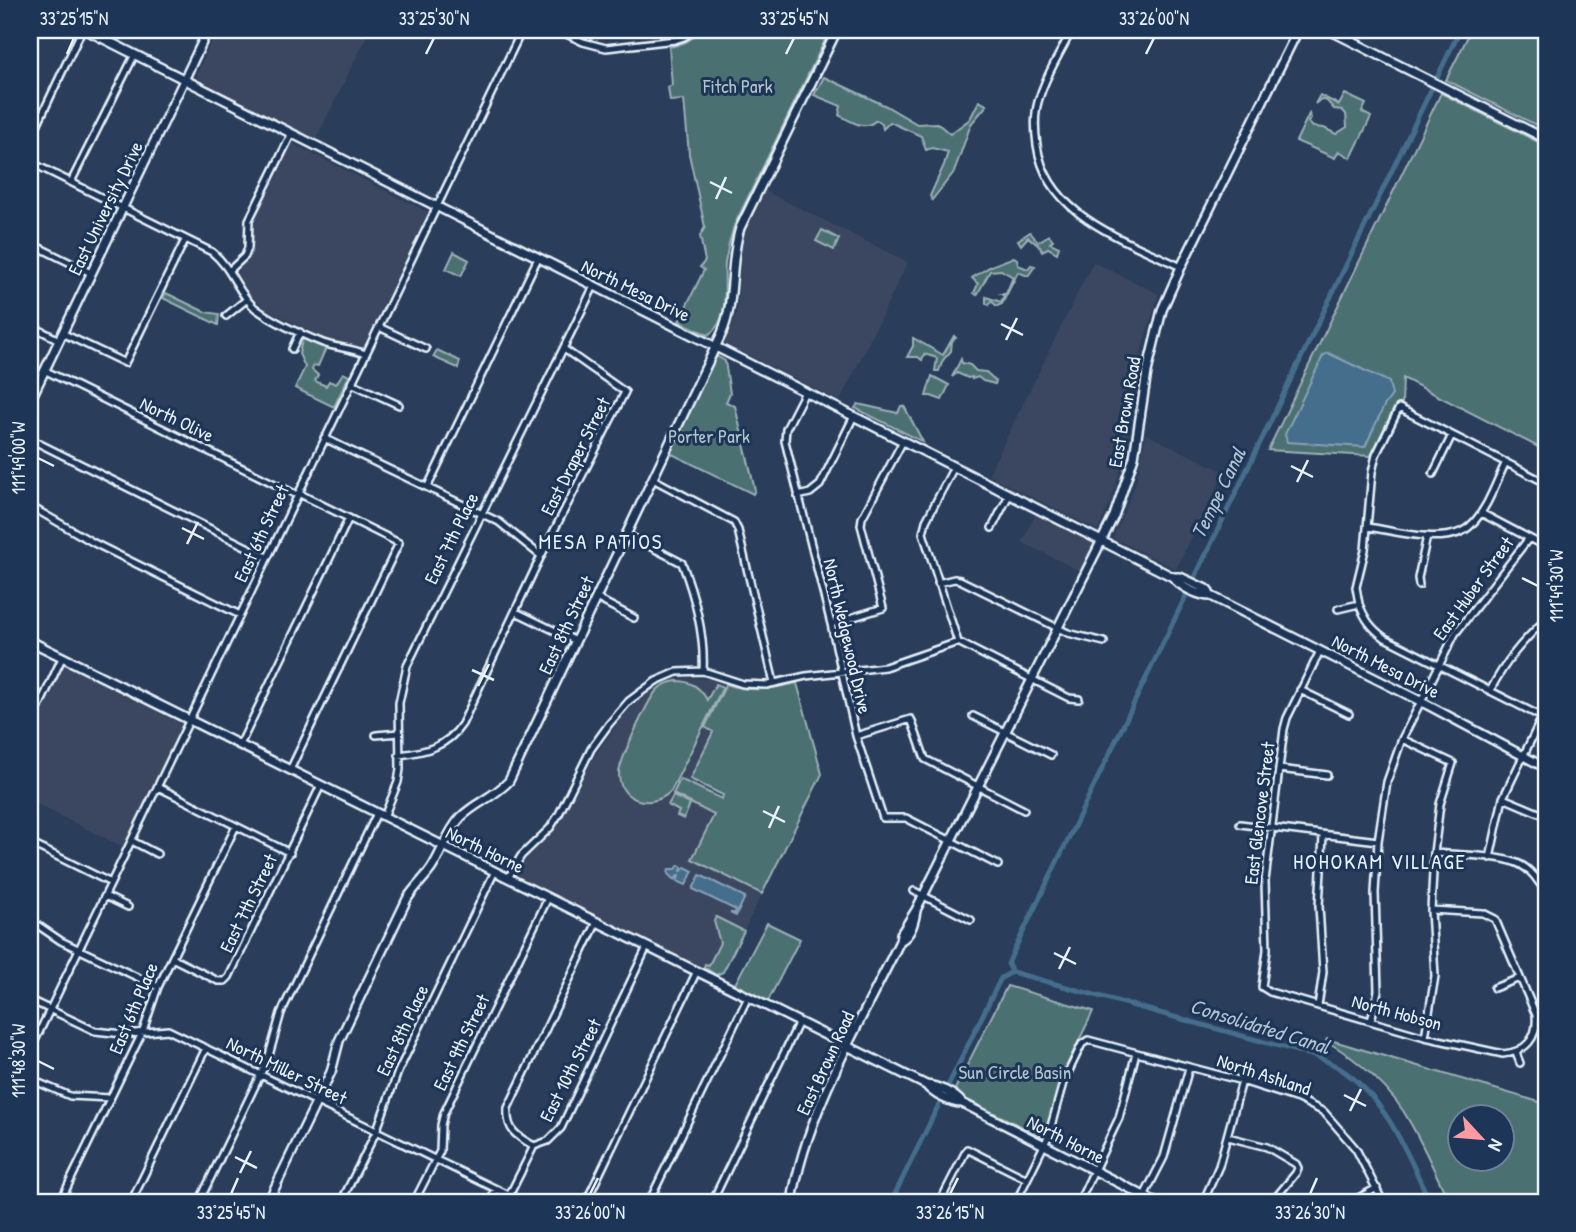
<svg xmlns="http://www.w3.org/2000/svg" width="1576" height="1232" font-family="'Patrick Hand',sans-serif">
	<rect width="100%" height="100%" fill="#2a3d5b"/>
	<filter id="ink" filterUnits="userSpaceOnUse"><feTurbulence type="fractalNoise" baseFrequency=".0143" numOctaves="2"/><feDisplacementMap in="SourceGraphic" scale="14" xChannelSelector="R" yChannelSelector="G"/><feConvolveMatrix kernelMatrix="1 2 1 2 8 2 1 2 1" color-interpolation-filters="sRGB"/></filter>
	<g filter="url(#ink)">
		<path fill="#3a4760" d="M217 30H370L316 139 231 97 198 78 197 73Z
			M293 144 428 212 363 347 326 339 266 309 247 292 237 274 251 253 252 233 258 213Z
			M765 191 908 262 840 401 724 343 737 313 742 245 746 231Z
			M1093 262 1159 294 1142 348 1125 455 1111 501 1098 530 988 475Z
			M1146 434 1225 472 1176 569 1113 538 1136 483Z
			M1038 509 1103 541 1086 574 1022 542Z
			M64 665 182 724 123 847 30 801V737Z
			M690 678 708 679 750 690 769 691 797 683 822 774 723 972 716 975 517 875 527 856 560 824 592 760 619 721 640 699 659 685 677 679Z"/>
		<path fill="#4c7072" stroke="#9ab0b5" stroke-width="2" fill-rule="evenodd" d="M700 30H830L734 226C730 238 727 250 725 263 723 286 731 321 708 335L679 321 704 270 700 267 705 261 700 236 705 227 689 154 684 100 670 101 668 87 672 85 669 47C682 44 692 41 700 30Z
			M1471 30H1546V130L1446 80Z
			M824 77 886 106 917 124 937 123 950 134 970 119 979 101 987 105 971 124 954 172 932 200 930 196 944 165 948 152 932 148 926 150 921 136 890 122 883 129 882 124 876 120C865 132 850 121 839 115L841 106 814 95Z
			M1441 93 1546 146V451L1403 378 1402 404 1394 408 1371 456 1268 450Z
			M1345 94 1366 104 1362 112 1371 117 1351 158 1339 151 1335 158 1296 141 1309 114 1311 119 1308 122 1313 127 1324 128 1336 134 1347 127 1346 114 1342 110 1334 109 1327 101 1321 99 1315 104 1320 95 1339 105Z
			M822 230 839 239 834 250 816 241Z
			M1030 232 1038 242 1049 235 1053 240 1050 243 1059 247 1057 253 1048 248 1042 251 1040 247 1028 237 1021 245 1018 240Z
			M454 252 469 260 461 276 446 269Z
			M1014 257 1017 259 1018 265 1028 269 1031 265 1035 266 1028 276 1018 272 1002 304 997 306 991 301 989 305 986 303V297L1001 302 1004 296 1001 294H1006L1013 277 1001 270 990 271 977 295 974 293 978 284 972 278 991 266Z
			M166 293 205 312 219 314 218 325 163 298Z
			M954 336 956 338 952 341 951 351 943 360 939 371H935L937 358 924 354 922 360 918 357H907L913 346V338L943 355Z
			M306 338 326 348 318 366 314 365 312 370 318 375 315 381 326 386 329 381 336 384 343 373 349 376 334 407 295 388 305 367 299 354 302 340Z
			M437 350 460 361 458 368 433 357Z
			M713 354 725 361 730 393 726 402 735 406 755 490 753 494 666 451Z
			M961 359 962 363 970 365 976 371 986 372 996 381 995 384 983 381 978 377 972 379V377L968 378 957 373 952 377Z
			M932 376 949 385 942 400 931 396H926Z
			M858 404 898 413 901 406H904L923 442 855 408Z
			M676 681C691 681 700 687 707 700L716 684 723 687 671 791C654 809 620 803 619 775 618 763 648 700 657 690 662 685 669 682 676 681Z
			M797 683 822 774 762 894 692 859 714 815 673 794 680 779 722 799 723 795 690 779 713 732 705 727 726 684C752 693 771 689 797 683Z
			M673 796 690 804 684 819 677 816 679 811 668 805Z
			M716 917 744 931 723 972 716 975 704 967 705 964 709 965 720 943 714 921Z
			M767 923 800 939 768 1001 735 984Z
			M1007 986 1093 1011C1082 1037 1062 1069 1056 1096 1053 1110 1052 1127 1041 1136L953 1093Z
			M1327 1039 1546 1104V1202H1449C1437 1176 1425 1149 1411 1124 1393 1090 1359 1060 1326 1041ZM1460 1116H1502V1158H1460Z"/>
		<path fill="#446d8c" stroke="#86a2b7" stroke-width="2" d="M1328 353 1389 382 1392 395 1384 406 1365 447 1287 442 1285 434 1323 356Z
			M679 865 682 867 681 872 685 867 693 871 686 885 677 881 680 874 674 880 668 874 669 869H676Z
			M700 875 745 897 736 916 730 913H735L736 910 693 889Z"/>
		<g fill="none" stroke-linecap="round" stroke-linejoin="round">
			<path stroke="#446d8c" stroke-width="5" d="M1012 972 1008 964 1011 957 1460 30
				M1012 972 1315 1056C1323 1060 1332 1063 1339 1068 1386 1097 1408 1155 1430 1202
				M891 1202 996 988 1001 978 1012 972"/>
			<g stroke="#e8f1f8" stroke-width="10">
				<path id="street" d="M558 30 583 42 606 48 675 40 684 37 695 30
					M1072 30C1060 53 1045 77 1038 102 1034 116 1035 131 1037 145 1047 216 1124 239 1181 267
					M30 140 82 30
					M30 162 212 252C233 269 237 293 255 308 272 321 303 335 323 343 337 348 351 348 365 354
					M71 182 135 54
					M30 243 91 273
					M230 270 245 256 248 248 249 220 291 135
					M226 316 246 300
					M30 325 59 340
					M379 327 426 349
					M62 333 125 363 185 240
					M292 349 300 332
					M44 370 297 495
					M351 383 399 405
					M805 392 786 429 785 441 831 624 856 736 883 818H906L998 865
					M324 438 499 522 541 556
					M30 439 267 557
					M954 467 926 521 923 533 958 642
					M1433 474 1452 435
					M653 479 734 522 738 530 774 683
					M428 486 538 258
					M798 496 810 493 820 485 854 416
					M30 506 94 543 240 615
					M1481 513 1546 547
					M1368 527C1397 531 1450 548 1472 524 1488 508 1496 482 1506 462
					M992 528 1009 495
					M626 534 682 563C695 597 705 635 703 671
					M938 583 954 579 960 580 1068 633 1104 642
					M1419 585 1418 578 1427 536
					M596 598 634 618
					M1359 604C1365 619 1371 628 1385 638L1546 719
					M1338 609 1359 604 1356 587 1365 550 1372 472 1376 455 1399 408 1546 483
					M516 612 576 641
					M831 624 883 608 861 525 862 518 903 441
					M1320 651 1287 718 1284 729 1265 881 1267 950 1262 987 1270 992 1425 1037 1503 1054C1526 1052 1538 1038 1536 1015L1495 919 1483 913 1431 910
					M1300 690 1349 714
					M1490 691C1506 660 1522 642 1546 619
					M973 716 1051 755
					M30 726 62 658
					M376 735 399 733
					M856 736 911 719 925 759 1024 810
					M1402 739 1453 763 1440 804 1434 853 1431 910 1435 976 1425 1037
					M240 745 349 518
					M399 755C425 752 447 747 462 724L541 556 625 392 564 349
					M1279 769 1327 775
					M290 770 399 543 298 493
					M158 787 290 853
					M1503 798 1546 816
					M384 817 398 782 400 769 399 703 407 666 594 286
					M1240 824 1378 841
					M132 841 157 854
					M30 843 111 883
					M1434 853C1456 855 1497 855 1517 863 1530 868 1541 883 1546 895
					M1490 858 1503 798 1546 709
					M508 878 521 856 550 828 559 814 591 749 609 724 629 701 656 681 677 672 703 671 743 684 766 685 806 676 885 667 958 642 1069 698 1079 699
					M914 891 971 920
					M105 896 128 907
					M30 920 61 941 158 987
					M172 958 218 981H225L229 977 321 785
					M1494 988 1520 978
					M30 1000 95 1031 123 1034 168 1030 523 1202
					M1318 1006 1323 972 1319 906 1323 836
					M1371 1021 1378 991 1375 893 1378 841 1387 782 1402 739 1455 634 1529 538
					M30 1051 522 30
					M1516 1053 1520 1063
					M30 1079 70 1096 110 1098
					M1228 1137 1267 1147 1296 1164 1298 1168 1296 1173 1272 1202
					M534 1146C516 1136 506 1130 508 1108L597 922
					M509 1196 534 1146 548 1141 561 1128 647 947
					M60 1202 143 1031 158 987 236 826
					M131 1202 206 1048
					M199 1202 268 1059 281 1013 377 813
					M341 1202 376 1132 398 1072 495 871
					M414 1202 440 1151 441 1125 444 1113 548 898
					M490 1202 496 1189
					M586 1202 697 971
					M649 1202 748 997
					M712 1202 799 1022
					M940 1202 967 1149 1027 1179
					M1016 1202 1048 1137 1063 1083 1082 1044 1088 1040 1242 1081 1298 1099 1324 1112 1356 1149 1383 1202
					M1079 1202 1119 1118 1136 1053
					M1141 1202 1164 1157 1189 1068
					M1203 1202 1219 1166 1242 1081
					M1351 1202 1377 1188"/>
			</g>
			<g stroke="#e8f1f8" stroke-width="12">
				<path id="secondary" d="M86 30 1173 577H1180L1208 590 1210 595
					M1329 30 1546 139
					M30 401 208 30
					M1173 577C1179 587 1200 596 1211 596L1420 701 1546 768
					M30 641 926 1085C938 1086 955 1094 962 1103L1156 1202
					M900 941C911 935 914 923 916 911
					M926 1085C933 1094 950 1103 962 1103
					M268 1202 331 1072 339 1041 407 899C414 888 423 880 431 869 442 853 447 832 461 817 475 803 494 797 509 781L722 333C736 299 729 263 740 228L837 30
					M792 1202C805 1114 861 1021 900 941L901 934 916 910 1114 516 1134 457 1147 372 1162 310 1181 267 1298 30"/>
			</g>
			<use href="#street" stroke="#1d3557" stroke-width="5"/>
			<use href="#secondary" stroke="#1d3557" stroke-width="7"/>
		</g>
	</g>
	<path fill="none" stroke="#e8f1f8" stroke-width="2.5" d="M67 54 74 38M426 54 434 38M786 54 794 38M1146 54 1154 38M710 182 732 193M716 199 726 177M1001 324 1023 335M1006 340 1017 318M38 458 54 466M1291 466 1313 477M1297 482 1308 460M182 528 204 539M187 544 198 522M1522 578 1538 586M472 670 494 680M478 686 489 664M763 811 785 822M769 828 779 806M1054 953 1076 964M1059 969 1070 947M38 1061 54 1069M1344 1095 1366 1106M1350 1111 1361 1089M235 1157 257 1168M240 1173 251 1151M231 1194 238 1178M590 1194 598 1178M950 1194 958 1178M1310 1194 1317 1178"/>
	<g text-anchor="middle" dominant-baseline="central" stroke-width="6" stroke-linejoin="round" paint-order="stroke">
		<g font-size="19" fill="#b1c4c9" stroke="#1d3557">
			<text x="738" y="86">Fitch Park</text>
			<text x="709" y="436">Porter Park</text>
			<text x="1015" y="1072">Sun Circle Basin</text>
		</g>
		<g font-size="19" fill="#e8f1f8" stroke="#1d3557">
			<text transform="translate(105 208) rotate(-64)">East University Drive</text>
			<text transform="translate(636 290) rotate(26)">North Mesa Drive</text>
			<text transform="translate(1124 412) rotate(-80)">East Brown Road</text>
			<text transform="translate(177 419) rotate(26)">North Olive</text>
			<text transform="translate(575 456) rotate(-63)">East Draper Street</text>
			<text transform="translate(261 533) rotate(-65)">East 6th Street</text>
			<text transform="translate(451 538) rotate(-64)">East 7th Place</text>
			<text transform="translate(1473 588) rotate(-54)">East Huber Street</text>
			<text transform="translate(566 625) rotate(-65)">East 8th Street</text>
			<text transform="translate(848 636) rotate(77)">North Wedgewood Drive</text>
			<text transform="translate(1386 666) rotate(27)">North Mesa Drive</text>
			<text transform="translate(1259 813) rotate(-83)">East Glencove Street</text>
			<text transform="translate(485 849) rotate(26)">North Horne</text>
			<text transform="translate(248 903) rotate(-64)">East 7th Street</text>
			<text transform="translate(133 1008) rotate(-67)">East 6th Place</text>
			<text transform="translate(1397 1012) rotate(15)">North Hobson</text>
			<text transform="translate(402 1030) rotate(-65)">East 8th Place</text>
			<text transform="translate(461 1042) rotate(-64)">East 9th Street</text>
			<text transform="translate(825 1063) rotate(-65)">East Brown Road</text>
			<text transform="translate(287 1070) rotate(26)">North Miller Street</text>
			<text transform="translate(570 1070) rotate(-63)">East 10th Street</text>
			<text transform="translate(1264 1074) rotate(18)">North Ashland</text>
			<text transform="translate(1066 1139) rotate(27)">North Horne</text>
		</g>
		<g font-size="21" font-style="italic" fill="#afc3d2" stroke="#1d3557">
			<text transform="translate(1218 493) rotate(-64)">Tempe Canal</text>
			<text transform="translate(1260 1026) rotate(17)">Consolidated Canal</text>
		</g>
		<g font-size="21" letter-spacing="2" fill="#e8f1f8" stroke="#1d3557">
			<text x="601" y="541">MESA PATIOS</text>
			<text x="1380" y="861">HOHOKAM VILLAGE</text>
		</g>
	</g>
	<rect width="1576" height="1232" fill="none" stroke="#1d3557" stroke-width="77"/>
	<g transform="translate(1481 1138) rotate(116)"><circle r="33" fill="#1d3557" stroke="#6e8097" stroke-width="2"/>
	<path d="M0-5L12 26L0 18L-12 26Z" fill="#ff9aa2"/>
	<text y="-10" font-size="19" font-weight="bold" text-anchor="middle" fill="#e8f1f8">N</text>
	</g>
	<rect x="38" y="38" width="1500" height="1156" fill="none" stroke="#e8f1f8" stroke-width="2.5"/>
	<g font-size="18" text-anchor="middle" fill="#e8f1f8">
		<text x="74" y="25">33°25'15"N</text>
		<text x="434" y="25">33°25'30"N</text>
		<text x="794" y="25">33°25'45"N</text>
		<text x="1154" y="25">33°26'00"N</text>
		<text transform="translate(19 458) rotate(-90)" y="6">111°49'00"W</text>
		<text transform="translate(1557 586) rotate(-90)" y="6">111°49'30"W</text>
		<text transform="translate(19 1061) rotate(-90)" y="6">111°48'30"W</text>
		<text x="231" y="1219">33°25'45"N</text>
		<text x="590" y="1219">33°26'00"N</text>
		<text x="950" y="1219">33°26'15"N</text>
		<text x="1310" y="1219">33°26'30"N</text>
	</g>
</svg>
